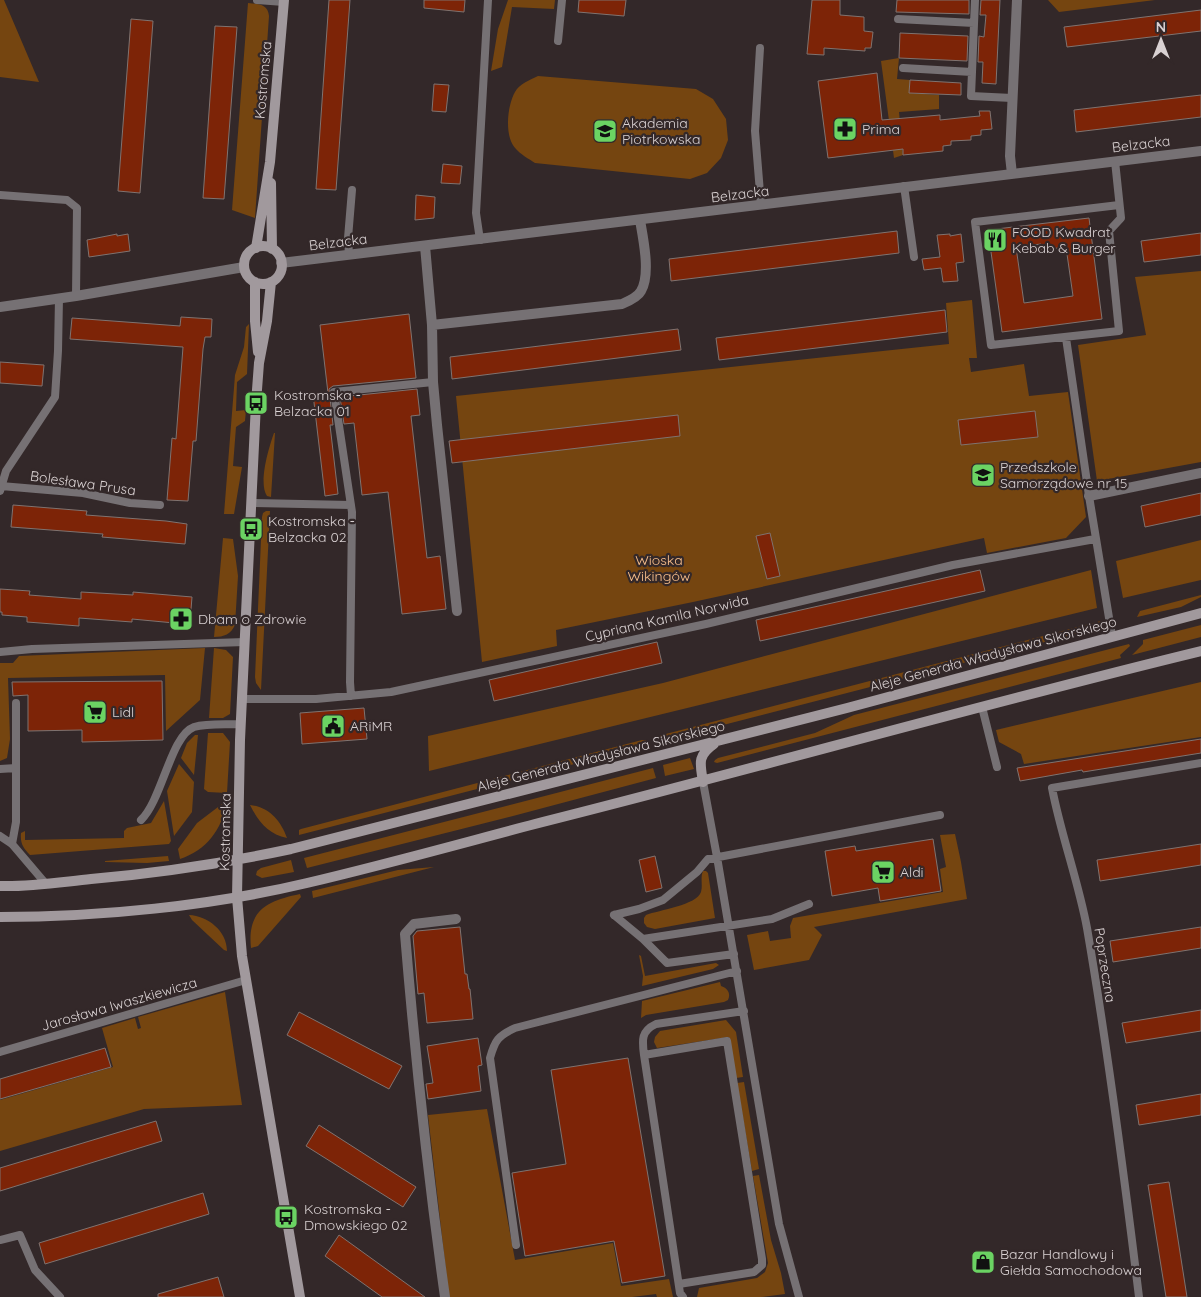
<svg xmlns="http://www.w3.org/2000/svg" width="1201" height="1297" font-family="Quicksand,sans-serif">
	<rect width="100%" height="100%" fill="#332829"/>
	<path fill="#754510" d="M0 0H4L39 82 0 77Z
		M508 0H555L554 9 512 7 502 67 491 71 498 29Z
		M1048 0H1155L1059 12Z
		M248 3C258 4 268 4 269 16L255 218 232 210Z
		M899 58 897 79 910 80V93L939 95V109L899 112 903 155 894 158 881 61Z
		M538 76 696 89 713 99 726 119 728 140 721 158 707 173 690 179 535 163C529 159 520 154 516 149 504 137 507 106 515 92 519 84 530 80 538 76Z
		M1201 271V462L1097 481 1078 345 1146 335 1135 277Z
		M972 300 977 358H969L971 372 1024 364 1029 396 1068 392 1086 517 1066 538 987 553 984 538 693 602 556 630 557 646 482 662 456 396 949 344 946 303Z
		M249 324 247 374 237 382 236 411 246 410 245 421 236 427 233 466 242 467 234 514H224L235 375 244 347 246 327Z
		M274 433H275L271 497 267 496C258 483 269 447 274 433Z
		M266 511H270L261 690 256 683 255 677 262 517 263 513Z
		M223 538 233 539 238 576 235 625C231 634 224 637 214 637Z
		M1201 540V580L1123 598 1116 561Z
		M1091 570 1097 608 429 771 428 736 663 683Z
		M1201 595V597L1181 607 1137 617 1140 611Z
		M1101 621 1099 626 1095 629 657 742 656 739 658 736Z
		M1201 625V637L1132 655 1143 644V640Z
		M1129 644 1130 646 1120 655 1121 658 717 763 714 762 715 760 718 758 815 733 854 715Z
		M205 648 200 700 166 731 165 675 8 678 10 739 7 758 0 761V663H13L19 656Z
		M214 648 226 650 233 657 230 714 223 718H209Z
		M1201 682V737L1024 764 1021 754 999 742 996 730Z
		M208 733H223L230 742 227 793 208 792 204 789Z
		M195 735H198L194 775 181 758 187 743Z
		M642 740H646L648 745 299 835V830L301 829Z
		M690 758 694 769 665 776 663 765Z
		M179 764 194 782 192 812 174 836 167 791Z
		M653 768 656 778 513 816 307 868 304 858Z
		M164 801 171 841 169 844 30 855C23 848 20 843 21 833L25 831V840L124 838V831L127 828 151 823Z
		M227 803C221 830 207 850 180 859L178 849 197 823 222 804Z
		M250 805C269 807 281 821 287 838 268 834 258 821 250 805Z
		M955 834 961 862 967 899 814 927 822 935 809 960 754 970 747 935 768 931 770 941 791 938 790 926 793 918 943 892 940 869 946 867 940 835Z
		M168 856 169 861 147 863 105 862V861Z
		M291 860 294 872 262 878 256 875 257 871 261 868Z
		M434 867 313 898 312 891 398 870Z
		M703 871H706L708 873 715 918 655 929 647 927 644 923V918L646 915C659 910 697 905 701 892 703 885 700 878 703 871Z
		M300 894 301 897 258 946 251 948C247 910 267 901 300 894Z
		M189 915C208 916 227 931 227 951L224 950 192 920Z
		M639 955 641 956 645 976 716 963 719 965 713 969 642 986 643 976Z
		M720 982 721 986C728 988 731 994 728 1000L724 1002 646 1015 641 1018 642 1001Z
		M225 992 242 1105 144 1109 0 1151V1100L113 1067 102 1028 135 1018 138 1029 141 1028 138 1017Z
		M726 1020 736 1032 743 1077 736 1078 729 1037 657 1048 654 1042 655 1037 660 1031Z
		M744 1082 759 1169 752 1171 737 1083Z
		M487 1109 515 1260 613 1243 621 1286 669 1279 673 1297H657L656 1294 632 1297H449L428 1115Z
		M759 1175 771 1240 781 1273 785 1294 761 1297H697L699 1288 757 1278 765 1272 768 1263 753 1176Z"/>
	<path fill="#7d2407" stroke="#7f7370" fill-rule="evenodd" d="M329 0H350L336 190 316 189Z
		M424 0H465L464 12 424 8Z
		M579 0H626L624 16 578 12Z
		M812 0H840V15L864 17V31L873 32 871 48H865V51L824 48V55L807 54Z
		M897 0H969V14L896 12Z
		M981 0H1000L996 84 982 83 983 62H978L979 36 984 37 986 15H980Z
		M1201 10V31L1067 47 1064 27Z
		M131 19 153 21 140 193 118 191Z
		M215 26 237 27 224 199 203 198Z
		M900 33 968 36 967 61 899 58Z
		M877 73 882 120 940 115V120L969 117 980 116 979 111H990L992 129 981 130V135L971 136V140L951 141V145L943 146V151L903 155V149L828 158 818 81Z
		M910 80 961 83V95L909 93Z
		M434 84 449 85 446 112 432 111Z
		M1201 95V117L1076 132 1074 110Z
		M443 164 462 166 460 184 441 183Z
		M416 195 435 197 434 218 415 220Z
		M1089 218 1102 319 1002 332 988 230ZM1041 244V250L1066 247 1073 296 1024 303 1016 247Z
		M897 231 899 253 671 281 669 259Z
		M1201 233V255L1144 262 1141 241Z
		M117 234V236L128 234 130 251 89 257 87 240Z
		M950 234V236L961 234 964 262 956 263 958 281 943 282 941 268 924 270 922 259 940 257 937 235Z
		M945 310 947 332 719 360 716 338Z
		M409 314 416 378 333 386 329 389 333 425H330L338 494 325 496 313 394 328 393 320 325Z
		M181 317 212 319 211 337H205L203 349 196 441H193L188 501 167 500 172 438 176 439 183 347 70 339 72 318 180 326Z
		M678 329 681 350 452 379 450 357Z
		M0 362 44 365 42 386 0 383Z
		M417 389 420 415 411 416 427 558 440 556 446 609 402 614 388 492 362 495 354 423 344 424 340 397Z
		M1035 411 1038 437 961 445 958 420Z
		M678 415 680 436 452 463 449 441Z
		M1201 493V515L1145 527 1141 506Z
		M13 505 87 511 86 515 166 521 187 524 185 544 102 537 103 534 11 527Z
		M770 533 780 576 767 579 756 536Z
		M980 570 985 591 760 641 756 620Z
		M0 589 30 591 29 595 81 599V592L133 595V592L192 597 190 622 185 624 132 619V622L79 618V626L27 622V617L2 615V612H0Z
		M657 642 662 663 494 701 489 680Z
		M162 681 163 740 82 742V730L28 731V695L13 696 12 682Z
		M364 708 367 739 302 744 300 713Z
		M1201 739V753L1083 772 1082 770 1020 781 1017 768Z
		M933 839 941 891 880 901 878 888 832 896 825 851 855 846 856 851Z
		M1201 844V865L1100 881 1097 860Z
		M655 856 662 888 646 892 639 860Z
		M460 927 465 974H467L469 989H470L473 1019 427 1023 424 993 418 994 413 936 417 931Z
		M1201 927V948L1113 962 1110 941Z
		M1201 1010V1031L1126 1043 1122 1023Z
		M299 1012 402 1066 389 1089 287 1035Z
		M478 1038 482 1065 478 1066 481 1091 428 1099 426 1084 433 1083 427 1046Z
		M105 1048 111 1067 0 1099V1079Z
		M628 1058 665 1276 622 1283 614 1241 525 1256 512 1173 566 1164 551 1070Z
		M1201 1094V1115L1139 1125 1136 1105Z
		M156 1121 162 1141 0 1191V1168Z
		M319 1125 416 1187 403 1207 306 1146Z
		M1169 1182 1187 1297H1166L1148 1185Z
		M203 1193 209 1214 45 1264 39 1243Z
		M339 1235 425 1297H382L325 1256Z
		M218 1277 224 1297H158V1294Z"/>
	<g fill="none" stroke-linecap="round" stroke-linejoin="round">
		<path stroke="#767174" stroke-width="8" d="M257 0 284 2
			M975 0 971 96 1012 98
			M898 19 974 23
			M558 41 562 0
			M760 48 755 131 761 205
			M903 68 972 72
			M1115 161 1121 218 1109 231 1119 331 991 345 975 222 1119 205
			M904 186 914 257
			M0 195 67 200 77 208 76 296
			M480 240 476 213 488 0
			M349 255 348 238 352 190
			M1066 338 1089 496 1112 636
			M1 486 83 493 130 503 160 505
			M0 491 6 471 55 397 58 351 59 298
			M252 503 351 505
			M0 652 32 649 245 642
			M351 696 350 682 352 512 334 392 433 382
			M242 699H316L391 692 706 624 953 565 1095 539
			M982 707 997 767
			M0 769 16 768V703
			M703 782 717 857 779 1224 799 1297
			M141 820C162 800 171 735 194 727 208 723 226 725 241 724
			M0 836 12 844 46 884
			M12 844 16 822V768
			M614 915 639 909 663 900 697 872 708 859 940 815
			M614 915 643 939 772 919 809 904
			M643 939 667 963 734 954
			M0 1052 246 980
			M644 1055 727 1041 762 1259V1265L754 1272 679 1284
			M0 1240 20 1235 35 1270 60 1297
			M516 1245 490 1058C495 1040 498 1036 515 1028L737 971
			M683 1297 680 1293 644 1055C642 1040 641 1031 656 1024L744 1011
			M1139 1297C1124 1174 1108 1050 1087 928 1078 880 1061 835 1052 788L1201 763"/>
		<path stroke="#767174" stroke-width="10" d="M1012 174 1010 156 1017 0
			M425 246 432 325 433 382 437 425 457 611
			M281 263 1201 151
			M0 307 76 296 244 267
			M432 325 622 304C629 301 638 297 641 291 651 274 643 238 640 220
			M1089 496 1201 473
			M445 1297C428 1176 415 1055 405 934L414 924 456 919"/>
		<path stroke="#a1999d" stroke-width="10" d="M271 183 272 249
			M244 265a19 19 0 1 1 38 0a19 19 0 1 1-38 0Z
			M256 248 270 162 284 0
			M255 282V321L258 352
			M271 282 267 321 259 363 256 403 240 740 237 897 242 956 300 1297
			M703 782C700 763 697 756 714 744
			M0 886C30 887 61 882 91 879 159 873 225 863 291 849L847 708 1201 613
			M0 917C100 917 210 906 307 883 384 865 459 844 535 824 758 768 978 705 1201 651"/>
	</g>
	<defs>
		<g id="pharmacy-square" transform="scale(1.25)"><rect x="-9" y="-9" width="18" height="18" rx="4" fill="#6bd363" stroke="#332829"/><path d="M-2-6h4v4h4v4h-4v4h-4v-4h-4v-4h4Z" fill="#111"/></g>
		<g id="university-square" transform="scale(1.25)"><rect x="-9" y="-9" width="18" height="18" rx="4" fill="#6bd363" stroke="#332829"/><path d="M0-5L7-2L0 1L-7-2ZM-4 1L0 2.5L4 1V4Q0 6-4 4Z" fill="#111"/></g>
		<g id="restaurant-square" transform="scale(1.25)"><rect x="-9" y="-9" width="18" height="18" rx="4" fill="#6bd363" stroke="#332829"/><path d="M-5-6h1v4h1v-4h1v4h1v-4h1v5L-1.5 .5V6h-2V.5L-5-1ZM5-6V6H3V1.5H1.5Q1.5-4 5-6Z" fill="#111"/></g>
		<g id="bus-square" transform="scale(1.25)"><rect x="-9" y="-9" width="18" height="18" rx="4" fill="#6bd363" stroke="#332829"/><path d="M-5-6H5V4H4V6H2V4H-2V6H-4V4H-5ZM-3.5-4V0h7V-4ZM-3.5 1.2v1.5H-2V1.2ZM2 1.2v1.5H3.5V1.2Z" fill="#111"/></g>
		<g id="school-square" transform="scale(1.25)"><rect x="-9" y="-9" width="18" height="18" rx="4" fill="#6bd363" stroke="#332829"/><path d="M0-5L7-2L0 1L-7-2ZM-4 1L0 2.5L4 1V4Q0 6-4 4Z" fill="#111"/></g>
		<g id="supermarket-square" transform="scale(1.25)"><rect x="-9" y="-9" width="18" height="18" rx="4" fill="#6bd363" stroke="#332829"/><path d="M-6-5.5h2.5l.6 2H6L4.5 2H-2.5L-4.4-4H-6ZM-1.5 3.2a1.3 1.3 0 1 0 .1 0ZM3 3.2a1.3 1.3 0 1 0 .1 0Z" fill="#111"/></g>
		<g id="civic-square" transform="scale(1.25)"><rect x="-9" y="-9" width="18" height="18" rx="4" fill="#6bd363" stroke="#332829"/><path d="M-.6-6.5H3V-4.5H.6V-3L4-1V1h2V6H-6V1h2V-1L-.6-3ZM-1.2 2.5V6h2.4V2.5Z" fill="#111"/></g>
		<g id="shop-square" transform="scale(1.25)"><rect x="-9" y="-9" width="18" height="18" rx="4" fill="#6bd363" stroke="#332829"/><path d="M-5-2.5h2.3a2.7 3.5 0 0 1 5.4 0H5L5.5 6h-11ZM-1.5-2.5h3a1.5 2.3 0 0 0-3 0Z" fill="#111"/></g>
	</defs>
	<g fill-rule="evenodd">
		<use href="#pharmacy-square" x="845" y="129"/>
		<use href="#university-square" x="605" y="131"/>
		<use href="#restaurant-square" x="995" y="240"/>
		<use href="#bus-square" x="256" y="403"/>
		<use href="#school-square" x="983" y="475"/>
		<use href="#bus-square" x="251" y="529"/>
		<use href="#pharmacy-square" x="181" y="619"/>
		<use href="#supermarket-square" x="95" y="712"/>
		<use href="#civic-square" x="333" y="726"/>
		<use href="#supermarket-square" x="883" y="872"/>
		<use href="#bus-square" x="286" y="1217"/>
		<use href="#shop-square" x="983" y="1262"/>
	</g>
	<g text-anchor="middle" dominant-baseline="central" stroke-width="4.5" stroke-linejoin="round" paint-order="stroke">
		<g font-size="14" fill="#d9d1d2" stroke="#332829">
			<text transform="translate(263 80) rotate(-85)">Kostromska</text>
			<text transform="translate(1141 144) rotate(-7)">Belzacka</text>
			<text transform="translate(740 194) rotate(-7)">Belzacka</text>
			<text transform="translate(338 242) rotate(-7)">Belzacka</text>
			<text transform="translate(83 483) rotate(8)">Bolesława Prusa</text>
			<text transform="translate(667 618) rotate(-13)">Cypriana Kamila Norwida</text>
			<text transform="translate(993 654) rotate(-15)">Aleje Generała Władysława Sikorskiego</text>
			<text transform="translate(601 756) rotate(-14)">Aleje Generała Władysława Sikorskiego</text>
			<text transform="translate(225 832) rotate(-89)">Kostromska</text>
			<text transform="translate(1105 965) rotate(81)">Poprzeczna</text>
			<text transform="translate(119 1004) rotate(-16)">Jarosława Iwaszkiewicza</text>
		</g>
		<g font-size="14" fill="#d9d1d2" stroke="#332829" text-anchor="start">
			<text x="622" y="123">Akademia<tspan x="622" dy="16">Piotrkowska</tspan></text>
			<text x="862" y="129">Prima</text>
			<text x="1012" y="232">FOOD Kwadrat<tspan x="1012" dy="16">Kebab &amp; Burger</tspan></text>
			<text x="274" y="395">Kostromska -<tspan x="274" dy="16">Belzacka 01</tspan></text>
			<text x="1000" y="467">Przedszkole<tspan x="1000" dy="16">Samorządowe nr 15</tspan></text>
			<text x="268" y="521">Kostromska -<tspan x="268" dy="16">Belzacka 02</tspan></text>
			<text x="198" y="619">Dbam o Zdrowie</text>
			<text x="112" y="712">Lidl</text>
			<text x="350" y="726">ARiMR</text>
			<text x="900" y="872">Aldi</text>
			<text x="304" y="1209">Kostromska -<tspan x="304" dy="16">Dmowskiego 02</tspan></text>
			<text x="1000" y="1254">Bazar Handlowy i<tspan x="1000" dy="16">Giełda Samochodowa</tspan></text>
		</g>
		<g font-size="14" fill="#fbc18d" stroke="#332829">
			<text x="659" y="560">Wioska<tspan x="659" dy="16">Wikingów</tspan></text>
		</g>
	</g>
	<g transform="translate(1161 40)" stroke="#332829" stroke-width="4" paint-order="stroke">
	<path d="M0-4L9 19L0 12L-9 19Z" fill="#d9d1d2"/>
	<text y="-8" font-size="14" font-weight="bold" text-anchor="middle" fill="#d9d1d2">N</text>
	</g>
</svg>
